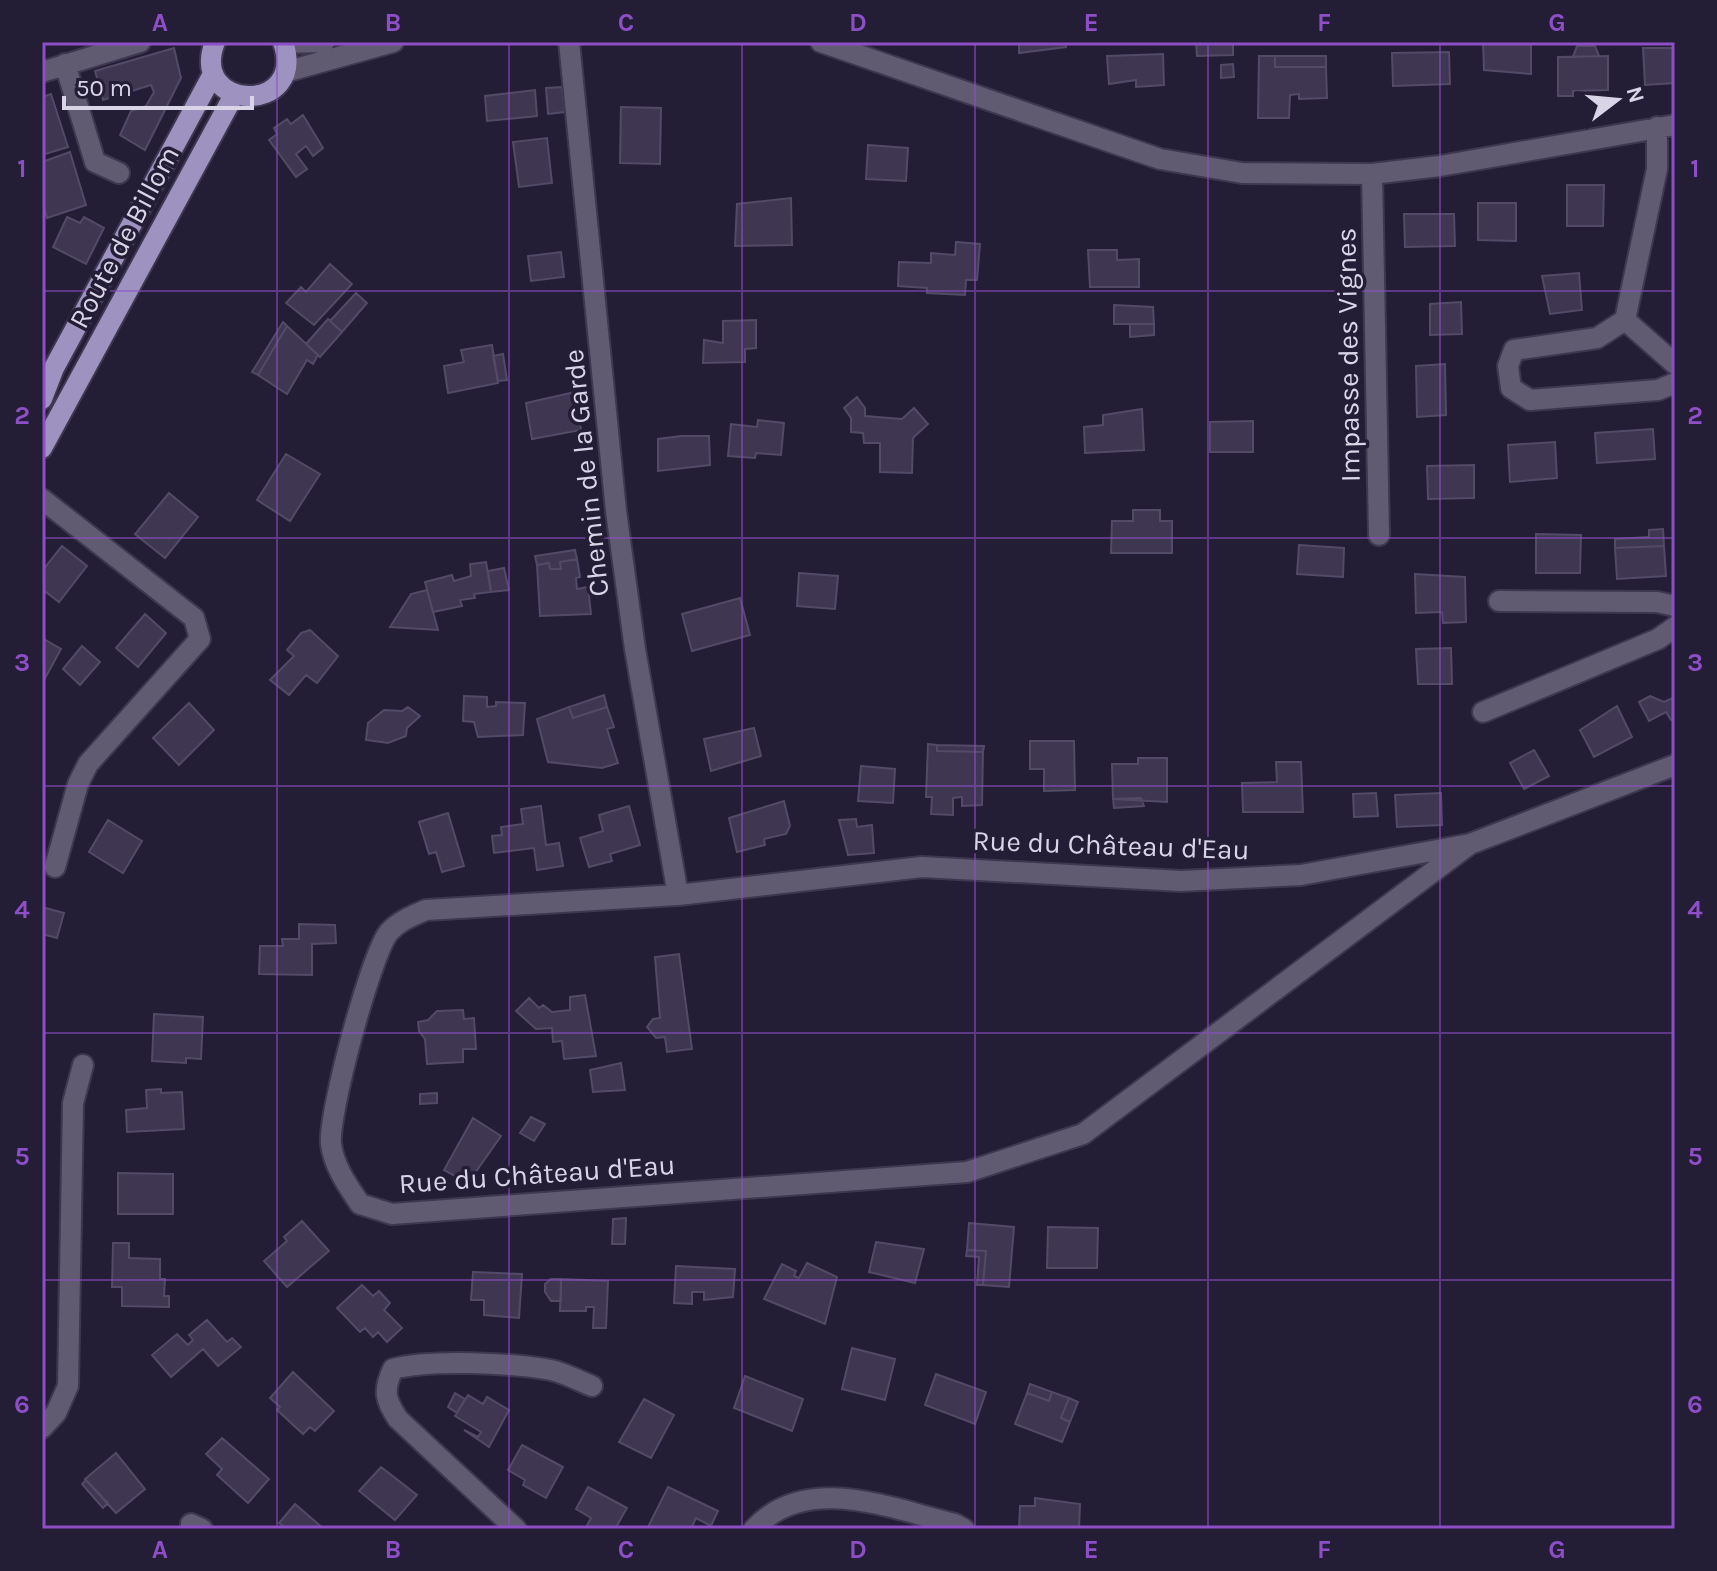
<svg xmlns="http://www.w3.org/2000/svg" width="1717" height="1571" font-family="Karla,sans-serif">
	<rect width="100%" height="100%" fill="#241d36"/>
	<path fill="#3f3752" stroke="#524a67" stroke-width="2" d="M1019 42H1066V47L1019 53Z
		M1196 42H1233V55L1197 56Z
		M1483 42H1531V74L1484 70Z
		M1577 46H1595L1599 56 1573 57Z
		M174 48 181 78 145 150 120 135 131 111 146 106 154 92 151 85 103 100 95 71Z
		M1643 48H1675V83L1645 85Z
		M1449 52 1450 84 1393 86 1392 53Z
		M1163 54 1164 85 1136 87V80L1109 84 1107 56Z
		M1259 56H1275V67H1326L1327 98 1299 99V94L1290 95 1289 118H1258Z
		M1275 56H1326V67H1275Z
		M1608 56V90L1573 91V96H1558V57Z
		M1233 64 1234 77 1221 78V65Z
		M562 87 565 112 548 114 546 88Z
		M535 90 537 116 487 121 485 96Z
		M51 94 68 147 42 155V97Z
		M621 107 661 108 660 164 620 163Z
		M303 115 323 148 313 156 306 146 296 154 307 169 296 177 269 140 277 134 274 128 287 119 291 124Z
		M547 138 552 183 519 187 513 142Z
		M868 145 908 148 906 181 866 179Z
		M70 152 86 205 47 218 42 201V162Z
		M1567 185H1604L1603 226H1567Z
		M791 198 792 245 735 246 737 204Z
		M1478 203H1516V241L1478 240Z
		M1404 214H1454L1455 246 1405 247Z
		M67 217 80 223 84 217 104 228 86 264 53 247Z
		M956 242 980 244 977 280H966L965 295 927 293V288L898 286 899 262 931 263V253L955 255Z
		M1088 250H1117V260L1139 259V287H1090Z
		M561 252 564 277 531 281 528 256Z
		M330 264 352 284 314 325 286 303 301 287 306 292Z
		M1579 273 1582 310 1550 314 1542 276Z
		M356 293 367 303 342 332 330 321Z
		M1461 302 1462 334 1430 335V304Z
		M1114 305 1153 307 1154 324H1114Z
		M328 319 342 332 320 357 306 344Z
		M756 320V348L745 349V362L703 363 704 340 723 343V321Z
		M283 322 287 326 258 375 252 372Z
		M1130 324H1154V335L1130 337Z
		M287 326 318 355 313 364 307 360 287 394 258 375Z
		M492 345 498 383 448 393 444 366 464 362 461 350Z
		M503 354 507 380 498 381 493 356Z
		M1445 364 1446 415 1417 417 1416 366Z
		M575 392 581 430 532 439 526 403Z
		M857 397 865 408V416L902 419 914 408 928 424 913 438 912 473 880 472V443H864L863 433 851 432V418L844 408Z
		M1142 409 1144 450 1085 453 1084 427 1103 425V415Z
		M758 420 784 423 781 455 756 453 755 458 728 456 731 424 757 427Z
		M1253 421V452H1210V422Z
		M1653 429 1655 459 1597 463 1595 433Z
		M681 436H709L710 465 658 471V439Z
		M1555 442 1557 478 1510 482 1508 445Z
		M286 454 320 474 290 521 257 500Z
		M1474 465V498L1428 499 1427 466Z
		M169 493 198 517 165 558 135 534Z
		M1133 510H1160V521H1172V553H1111L1112 521H1133Z
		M1663 529 1664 546 1615 548V539L1649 537V530Z
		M1536 534 1581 535 1580 573H1536Z
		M1299 545 1344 548 1343 577 1297 574Z
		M62 546 87 566 59 602 42 589V571Z
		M1664 546 1666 576 1617 579 1615 548Z
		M575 550 577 559 560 562 561 569H550L549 563 537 565 535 556Z
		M577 559 580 577 576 578 577 589 588 587 591 614 540 616 537 565 549 563 550 569H561L560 562Z
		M486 562 491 592 474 594 475 598 460 600 462 606 433 612 425 582 452 575 454 581 471 576 470 564Z
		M504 568 509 590 491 592 488 571Z
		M799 573 838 576 835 609 797 606Z
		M1415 574 1465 577 1466 622 1443 623 1442 612 1416 613Z
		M427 590 438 630 390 627 411 594Z
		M740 598 750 635 692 651 682 614Z
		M145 614 166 633 138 667 116 648Z
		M310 630 338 656 317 683 306 675 289 695 270 680 294 656 287 650 301 633Z
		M42 638 61 649 42 684Z
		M82 646 100 662 80 685 63 669Z
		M1451 648 1452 684H1418L1416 649Z
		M604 695 607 707 573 718 569 707Z
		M464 696 487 697V707L496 706V702L525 703 523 735 478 737 474 722 463 721Z
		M1650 696 1664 702 1675 697V718L1671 720 1666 712 1649 721 1639 702Z
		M189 703 214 730 179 765 153 738Z
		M1617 706 1632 737 1594 757 1580 730Z
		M408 707 420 716 407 728 406 736 388 743 366 740 368 723 384 710 402 711Z
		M569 707 573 718 607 707 614 727 607 729 618 763 602 768 548 762 537 719Z
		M754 728 761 756 711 771 704 739Z
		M1030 741H1074L1075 790 1044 791V769H1030Z
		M928 744 937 745V751L983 752 982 805 962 806V797L953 798V815L931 814 932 797H926Z
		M937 745 984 746 983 752 937 751Z
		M1534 750 1549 776 1524 789 1510 763Z
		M1138 758H1167V802L1113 799 1112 764H1138Z
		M1276 762H1301L1303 812H1243L1242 783 1277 782Z
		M861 766 895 769 893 803 858 801Z
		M1376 793 1378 816 1354 817 1353 794Z
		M1441 793 1442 825 1397 827 1395 795Z
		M1141 798 1144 806 1114 808 1113 799Z
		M784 801 790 826 786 834 764 839 765 845 737 852 729 818Z
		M541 806 546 845 559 843 563 866 537 870 534 848 494 853 492 836 502 835 501 827 523 824 521 809Z
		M629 806 640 845 610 854 612 861 589 867 580 838 603 831 599 815Z
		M448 813 464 866 442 872 436 852 429 854 419 822Z
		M856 819 857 827 872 825 874 853 848 855 839 820Z
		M108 820 142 841 123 873 89 852Z
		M42 907 64 913 57 938 42 934Z
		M299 924 335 925 336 943 312 944V975L259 974 260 946H283L282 939H299Z
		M679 954 692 1049 667 1052 665 1037 656 1038 647 1027 653 1019 660 1018 655 957Z
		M585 995 596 1056 564 1059 562 1041 553 1042 552 1028 536 1029 516 1011 529 998 539 1008 543 1005 552 1012 570 1010V997Z
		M463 1010 464 1019 474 1018 476 1049H463V1062L427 1064 425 1039 419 1031 418 1022 428 1020 437 1011Z
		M154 1014 203 1017 201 1059 186 1058V1063L152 1061Z
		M621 1063 625 1090 593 1092 590 1070Z
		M161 1089V1093L182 1092 184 1129 127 1132 126 1110 147 1108 146 1090Z
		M437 1093V1103L420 1104V1094Z
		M531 1117 545 1124 534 1141 520 1133Z
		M473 1118 501 1136 468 1183 444 1170Z
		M118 1173 173 1174V1214H118Z
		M626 1218 625 1244H612L613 1219Z
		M302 1221 329 1251 287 1287 264 1261 287 1241 284 1237Z
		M969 1223 1014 1227 1009 1287 983 1285 986 1251 967 1250Z
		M1048 1227 1098 1228 1097 1268H1047Z
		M876 1242 924 1249 915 1283 869 1272Z
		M113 1243H129V1258L160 1259V1279H165L164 1296H169V1307L122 1306V1287H112Z
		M967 1250 986 1251 983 1285H977L979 1257 966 1256Z
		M807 1263 837 1277 825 1324 764 1299 782 1264 796 1271 794 1276 799 1278Z
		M676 1266 735 1269 733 1297 704 1300V1292H692V1304L674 1303Z
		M473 1272 522 1274 519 1318 484 1315V1300H471Z
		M551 1279H561V1301H551L545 1292V1284Z
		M561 1279 608 1281 606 1328H593L594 1307H586V1311H560Z
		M362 1285 373 1296 379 1291 390 1303 384 1310 402 1328 387 1342 378 1332 373 1337 365 1328 360 1332 337 1308Z
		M207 1320 227 1342 232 1338 241 1347 218 1366 203 1349 171 1377 152 1355 177 1334 188 1345 193 1340 189 1335Z
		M852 1348 895 1359 885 1400 842 1389Z
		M293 1372 334 1411 315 1431 310 1427 303 1434 277 1410 280 1407 270 1398Z
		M936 1374 986 1392 975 1424 925 1405Z
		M745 1376 803 1399 792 1431 734 1408Z
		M1030 1384 1052 1392 1049 1401 1027 1393Z
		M1052 1392 1069 1398 1061 1418 1070 1422 1062 1442 1015 1424 1027 1393 1049 1401Z
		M455 1393 465 1399 457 1413 448 1407Z
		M468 1395 483 1404 487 1397 509 1410 489 1447 464 1430 478 1437 481 1432 455 1416Z
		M1069 1398 1078 1402 1070 1422 1061 1418Z
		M644 1399 674 1415 651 1458 619 1442Z
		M222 1438 269 1479 248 1503 217 1475 222 1469 206 1454Z
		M522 1445 563 1467 546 1498 523 1485 525 1480 508 1470Z
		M116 1453 145 1489 116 1513 85 1479Z
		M381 1467 417 1495 395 1520 359 1491Z
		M86 1480 108 1503 103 1508 82 1484Z
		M588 1487 627 1508 615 1529H585L591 1518 576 1509Z
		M668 1487 718 1511 711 1526 696 1518 691 1529H647Z
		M1035 1498 1080 1504 1079 1529H1019L1020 1506H1035Z
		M295 1504 324 1529H287L279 1523Z"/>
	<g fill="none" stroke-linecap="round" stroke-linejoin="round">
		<g stroke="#3d374f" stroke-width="24">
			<path id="minor" d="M569 42 616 511 635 649 678 895
				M821 42 1160 159 1242 173 1372 174 1440 166 1675 125
				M284 43 324 42
				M65 64 95 162 119 173
				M42 72 140 42
				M285 72 393 42
				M1657 127V169L1625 320 1597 338 1514 350 1508 366 1511 388 1530 400 1658 390 1675 383
				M1372 174 1379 535
				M1625 320 1675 364
				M42 499 194 618 200 639 88 764 78 784 55 867
				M1499 601 1657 602 1675 606
				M1483 712 1658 639 1675 627
				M1470 844 1083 1134 967 1172 392 1214 360 1204C348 1186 334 1167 331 1144 328 1114 371 954 389 932 399 921 412 916 426 910L678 895 922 867 1181 881 1301 875 1470 844 1675 765
				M42 1428 56 1413 68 1386 73 1103 83 1065
				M191 1524 202 1529
				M516 1529 398 1419C385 1400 383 1390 393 1369 431 1359 511 1363 551 1370 565 1373 579 1381 592 1386
				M754 1529C806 1472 892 1509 955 1524L964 1529"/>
		</g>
		<g stroke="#3d374f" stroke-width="24">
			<path id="major" d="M215 42C188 112 308 116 283 42
				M42 399 54 368 213 74
				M42 448 234 95"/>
		</g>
		<use href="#minor" stroke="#605b71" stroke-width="20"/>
		<use href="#major" stroke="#9e93c0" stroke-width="20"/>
	</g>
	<path fill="none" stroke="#8e4ec7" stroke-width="2" stroke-opacity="0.55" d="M277 42V1529M509 42V1529M742 42V1529M975 42V1529M1208 42V1529M1440 42V1529M42 291H1675M42 538H1675M42 786H1675M42 1033H1675M42 1280H1675"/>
	<g text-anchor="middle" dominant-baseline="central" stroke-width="7" stroke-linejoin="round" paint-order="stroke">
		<g font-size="28" fill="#d9d5e6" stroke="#241d36">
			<text transform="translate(124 237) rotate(-62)">Route de Billom</text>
			<text transform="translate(1348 355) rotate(-91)">Impasse des Vignes</text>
			<text transform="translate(586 473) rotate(-96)">Chemin de la Garde</text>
			<text transform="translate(1111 845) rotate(2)">Rue du Château d'Eau</text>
			<text transform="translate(537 1174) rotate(-4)">Rue du Château d'Eau</text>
		</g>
	</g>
	<rect width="1717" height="1571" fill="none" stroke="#241d36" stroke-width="88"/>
	<g transform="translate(1617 100) rotate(74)" stroke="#241d36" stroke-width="6" paint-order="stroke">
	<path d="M0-6L14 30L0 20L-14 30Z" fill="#d9d5e6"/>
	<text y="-12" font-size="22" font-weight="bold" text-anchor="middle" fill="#d9d5e6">N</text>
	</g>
	<path d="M64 96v12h188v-12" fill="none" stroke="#d9d5e6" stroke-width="4"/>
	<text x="76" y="96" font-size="24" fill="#d9d5e6" stroke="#241d36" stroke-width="6" paint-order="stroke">50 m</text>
	<rect x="44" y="44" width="1629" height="1483" fill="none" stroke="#8e4ec7" stroke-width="3"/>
	<g font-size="26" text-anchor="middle" font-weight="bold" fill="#8e4ec7">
		<text x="160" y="31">A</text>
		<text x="393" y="31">B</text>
		<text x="626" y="31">C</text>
		<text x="858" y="31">D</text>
		<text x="1091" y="31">E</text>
		<text x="1324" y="31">F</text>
		<text x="1557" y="31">G</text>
		<text x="22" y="177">1</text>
		<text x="1695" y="177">1</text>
		<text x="22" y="424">2</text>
		<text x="1695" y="424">2</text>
		<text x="22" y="671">3</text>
		<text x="1695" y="671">3</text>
		<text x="22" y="918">4</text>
		<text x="1695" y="918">4</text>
		<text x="22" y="1165">5</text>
		<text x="1695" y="1165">5</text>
		<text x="22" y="1413">6</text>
		<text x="1695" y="1413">6</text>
		<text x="160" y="1558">A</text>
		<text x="393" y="1558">B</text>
		<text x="626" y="1558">C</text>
		<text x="858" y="1558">D</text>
		<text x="1091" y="1558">E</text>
		<text x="1324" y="1558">F</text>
		<text x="1557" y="1558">G</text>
	</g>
</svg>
